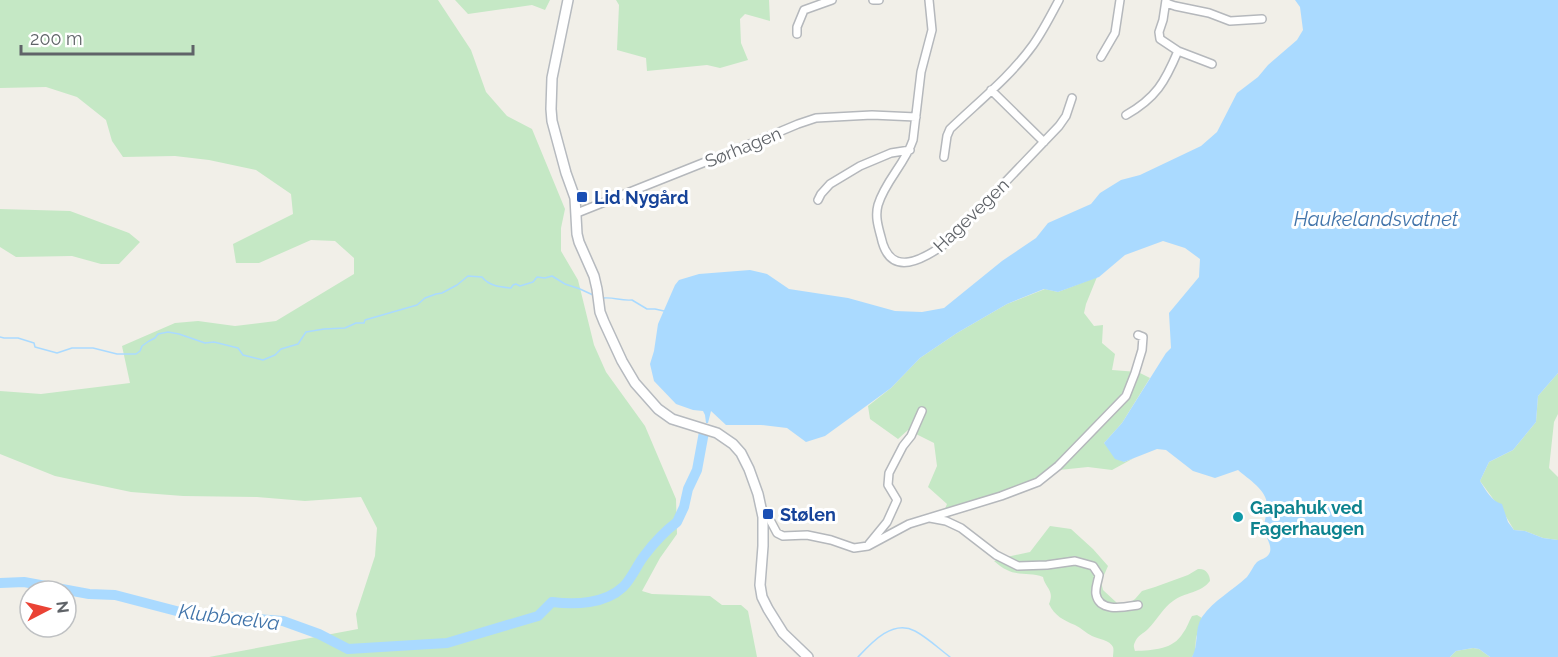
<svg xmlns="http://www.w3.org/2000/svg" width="1558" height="657" font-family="Raleway,sans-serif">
	<rect width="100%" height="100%" fill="#f1efe8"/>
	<path fill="#c5e8c5" d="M0 0H438L471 50 486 92 507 116 532 129 565 209 561 228V251L578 280 594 345 606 372 645 426 676 499 677 534 660 558 642 591 652 594 710 596 722 605H741L748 611 757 657H209L358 629 356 614 375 556 377 528 361 497 305 501 257 497 183 496 131 492 55 476 0 454V391L41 394 130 383 122 346 175 323 198 321 235 326 276 321 354 274V258L335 241 311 240 259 263H236L233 244 293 214 291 194 256 170 209 160 175 156 123 157 112 141 106 120 77 97 46 87 0 88Z
		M455 0H550L545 10 532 5 468 14Z
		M616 0H769L770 21 745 14 740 19 741 43 748 60 720 68 707 65 647 71 646 58 617 50 619 5Z
		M0 209 70 211 129 233 140 242 119 264H101L72 256 16 257 0 247Z
		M1097 277 1086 304 1084 313 1094 326 1103 325 1102 343 1115 354 1112 370 1138 372 1150 378 1122 423 1104 443 1124 462 1134 458 1112 470 1088 467 1059 470 1042 481 942 516 947 504 928 487 937 466 934 443 908 430 898 439 870 419 868 406 891 388 920 358 957 333 1007 304 1045 289 1058 292Z
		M1558 373V414L1554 422 1549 468 1558 477V540L1543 538 1525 531 1514 530 1505 515 1480 481 1489 462 1513 450 1536 422 1538 396Z
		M1050 526 1071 529 1093 549 1108 566 1101 582 1103 590 1117 603 1131 602 1135 599 1142 591 1155 587 1188 575 1198 569C1206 568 1210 575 1210 581 1201 593 1185 592 1173 601 1163 608 1157 620 1148 629 1144 633 1137 636 1135 642 1133 646 1134 647 1135 651 1153 650 1173 650 1183 633 1187 628 1189 621 1192 616L1197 615 1202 618 1196 638 1195 652 1192 657H1113C1113 654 1114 650 1113 647 1110 640 1098 639 1092 636 1086 633 1081 628 1075 625 1063 620 1055 616 1049 604 1055 590 1045 588 1043 577 1031 572 1018 576 1007 570 1002 568 998 564 994 561L1002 558 1030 552Z
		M1473 648 1479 649 1490 657H1450L1456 651Z"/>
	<path fill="#aadaff" d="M1295 0H1558V373L1538 396 1536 422 1513 450 1489 462 1480 481C1486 490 1491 501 1502 504L1508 522 1514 530 1525 531 1543 538 1558 540V657H1490L1479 649 1473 648 1456 651 1450 657H1192C1199 645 1194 629 1202 617 1214 600 1232 591 1247 577 1251 572 1253 566 1257 562 1261 559 1267 558 1269 554 1274 546 1264 536 1264 528 1264 520 1268 512 1267 505 1267 490 1248 479 1238 470L1215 478 1193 471 1166 450 1157 449 1124 462 1115 459 1104 443 1122 423 1166 353 1171 348 1169 313 1199 277 1200 259 1185 248 1163 241 1125 255 1099 277 1058 292 1044 289 1007 304 957 333 920 358 891 388 825 436 806 442 787 428 761 425H726L711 411 708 423H706L705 415 703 411 693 410 676 404 654 381 650 364 654 351 658 324 675 285 679 280 699 274 750 270 767 274 789 289 848 298 895 311 922 312 944 308 1002 261 1036 238 1048 223 1091 204 1100 193 1121 180 1140 175 1201 146 1217 132 1237 93 1258 77 1268 65 1297 40 1303 30 1300 7Z"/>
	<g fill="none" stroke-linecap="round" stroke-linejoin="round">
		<path stroke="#aadaff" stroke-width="1.5" d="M603 298C615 297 620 301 632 300L647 309H655L664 311
			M0 337 4 338H18L34 343 35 347 57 353 72 348H93L117 354H136L140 351 142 346 149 341 155 338 158 334 168 332 179 334 205 343 214 342 238 348 243 355 263 360 275 355 281 349 298 344 306 332 324 329 345 328 356 323H364L365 320 417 305 425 298 436 294 442 293 457 285 468 276 482 277C489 286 500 287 511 288L513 285 516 284 520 286 533 282 537 277 545 278 552 276 565 284 580 289 593 295
			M858 657C872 642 893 619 915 631 928 638 938 648 950 657"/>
		<path stroke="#aadaff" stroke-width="10" d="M0 583 24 582 89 594 115 595 184 613 283 621 319 634 348 649 447 643 538 616 552 602C575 605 605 604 623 587 632 578 637 565 644 556 653 544 665 531 677 522L684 507 688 489 697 470 704 432"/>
		<g stroke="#b5b8bc" stroke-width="10">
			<path id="street" d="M873 0H879
				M929 0 932 30 921 72 913 140C905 164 885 181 878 205 875 216 878 226 881 237 890 280 924 259 948 242L1059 126 1066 116 1072 98
				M1166 0 1163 20 1159 32 1160 39 1178 51 1212 64
				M1166 3 1175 6 1209 13 1230 21 1262 19
				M797 34V27L804 10 832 0
				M1101 57 1115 33 1120 0
				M991 90 1044 142
				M1126 115C1156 98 1165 82 1178 51
				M944 157 947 136 950 129C978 102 1010 77 1033 45 1043 31 1051 15 1059 0
				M818 200 821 194 830 184 860 166 891 153 910 150
				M577 213 748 145 798 124 816 118 872 115 916 117
				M763 517 769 518 777 533 783 536 807 535 831 540 854 548 868 546 909 524 1001 496 1038 482 1058 466 1126 396 1135 373 1142 350 1143 337 1138 335
				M930 518 946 521 961 528 996 555 1018 566 1047 565 1075 561 1093 566 1099 575C1098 581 1095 588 1096 594 1099 613 1125 607 1138 605
				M869 544 887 522 897 500 888 485 889 473 903 446 911 436 922 411"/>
		</g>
		<g stroke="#b6babf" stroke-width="12">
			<path id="secondary" d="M568 0 552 78 551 109 552 121 566 173 575 198 577 234 579 242 594 276 597 289 600 312 604 322 622 361 635 383 658 409 672 419 717 433 733 444 741 453 749 469 758 494 763 517V546L760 585 762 597 768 609 783 633 808 657"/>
		</g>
		<use href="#street" stroke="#fff" stroke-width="7"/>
		<use href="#secondary" stroke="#fff" stroke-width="9"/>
	</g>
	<g fill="#1a4fb4" stroke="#fff" stroke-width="2">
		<rect x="576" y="191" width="12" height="12" rx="3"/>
		<rect x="762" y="508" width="12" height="12" rx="3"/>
	</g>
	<circle fill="#0f9aa8" stroke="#fff" stroke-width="2" cx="1238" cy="517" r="6"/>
	<g text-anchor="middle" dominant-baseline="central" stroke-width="6" stroke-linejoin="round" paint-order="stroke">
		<g font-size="18" fill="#5f6368" stroke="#fff">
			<text transform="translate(743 147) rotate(-22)">Sørhagen</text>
			<text transform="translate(971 215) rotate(-44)">Hagevegen</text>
		</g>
		<g font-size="18" font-weight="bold" fill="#164399" stroke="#fff" text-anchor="start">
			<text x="594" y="197">Lid Nygård</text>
			<text x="780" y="514">Stølen</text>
		</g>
		<g font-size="18" font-weight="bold" fill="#0d838f" stroke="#fff" text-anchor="start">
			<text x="1250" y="507">Gapahuk ved<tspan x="1250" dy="21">Fagerhaugen</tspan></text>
		</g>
		<g font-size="20" font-style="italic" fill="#4174aa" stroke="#fff">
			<text x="1376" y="219">Haukelandsvatnet</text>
			<text transform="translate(229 617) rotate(7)">Klubbaelva</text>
		</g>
	</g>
	<g transform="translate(48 609) rotate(83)"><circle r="28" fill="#ffffff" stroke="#bfc1c3" stroke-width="1.5"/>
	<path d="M0-4.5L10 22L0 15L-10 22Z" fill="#ea4335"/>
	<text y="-9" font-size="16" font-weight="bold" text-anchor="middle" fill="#5f6368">N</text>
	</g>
	<path d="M21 45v9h172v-9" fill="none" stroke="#5f6368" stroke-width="3"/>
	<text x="30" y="45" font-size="18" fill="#5f6368" stroke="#ffffff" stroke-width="4.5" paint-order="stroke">200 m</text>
</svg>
